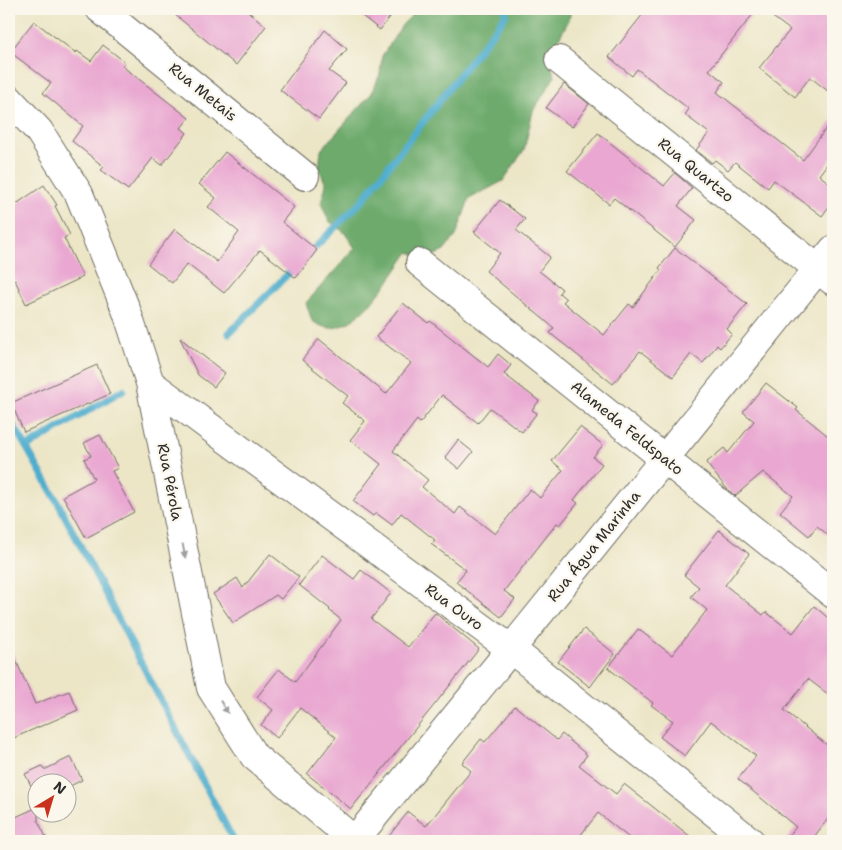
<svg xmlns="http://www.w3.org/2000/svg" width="842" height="850" font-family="'Shantell Sans',sans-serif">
	<rect width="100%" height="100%" fill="#fbf7ec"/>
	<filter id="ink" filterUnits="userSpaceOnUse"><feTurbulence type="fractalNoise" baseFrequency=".02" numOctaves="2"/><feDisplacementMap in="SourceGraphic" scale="10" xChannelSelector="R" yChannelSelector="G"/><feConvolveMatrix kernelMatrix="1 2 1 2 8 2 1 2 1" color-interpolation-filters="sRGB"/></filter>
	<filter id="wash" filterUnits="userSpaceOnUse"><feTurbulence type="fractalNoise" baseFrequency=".0096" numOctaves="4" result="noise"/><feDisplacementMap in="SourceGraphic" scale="20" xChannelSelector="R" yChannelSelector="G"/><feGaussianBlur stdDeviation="1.12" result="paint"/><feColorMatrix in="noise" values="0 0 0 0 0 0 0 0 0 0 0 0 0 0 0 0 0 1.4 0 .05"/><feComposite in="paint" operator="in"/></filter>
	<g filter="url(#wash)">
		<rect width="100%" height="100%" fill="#ece6c7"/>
		<path fill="#6daa6c" stroke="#4c6a4c" d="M418 9H571L569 20 548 58 555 76 533 111 524 150 503 181 469 199 456 236 444 251 426 259 409 252C392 276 361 328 330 328 324 328 317 324 312 321L306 303 355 248 344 232 329 221 321 203 326 185 319 168 321 150 372 93 380 74 382 56 403 24Z"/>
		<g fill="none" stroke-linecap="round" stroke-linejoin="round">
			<path stroke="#4fadcd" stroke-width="7" d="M308 254 361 202 506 15 505 9
				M229 333 295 267
				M9 417 57 501 234 841
				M27 447 123 390"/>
		</g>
		<g id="blocks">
			<path fill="#e9a7d1" d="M168 9H245L266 26 236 65Z
				M353 9H396L380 30Z
				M647 9H757L709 70 724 82 717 92 803 160 833 119V156L819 175 833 186V201L822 216 774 180 768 188 735 162 728 170 715 160 712 163 696 150 709 133 685 115 689 109 637 69 632 76 609 57Z
				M762 9H833V95L810 77 795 97 759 68 790 30Z
				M34 21 76 53 77 51 91 61 103 45 125 62 122 66 189 118 181 128 187 133 162 165 153 158 128 190 101 170 104 167 72 141 83 126 43 93 51 83 10 52Z
				M325 30 347 49 329 71 346 83 319 119 280 90Z
				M564 84 589 104 572 127 546 108Z
				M598 133 664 186 675 173 692 188 678 206 696 220 675 247 614 198 609 204 567 171Z
				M225 152 294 207 282 222 317 250 296 278 260 250 224 293 187 264 172 283 148 264 175 229 217 262 239 232 208 207 216 198 199 184Z
				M44 185 57 205 55 206 70 235 64 238 83 277 26 304 15 280 9 284V209Z
				M500 200 525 219 516 230 550 257 539 271 562 289 559 293 566 299 563 302 604 335 629 304 633 307 661 270 659 268 675 248 747 304 727 329 732 334 720 348 717 345 703 363 691 354 673 377 640 351 613 384 550 333 554 328 486 271 500 253 474 232Z
				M403 303 428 323 430 321 488 367 498 354 511 365 504 374 539 401 532 410 537 413 522 432 490 408 478 423 442 395 420 423 417 420 393 451 428 480 422 487 455 514 460 507 495 534 530 489 540 498 563 470 552 461 580 427 603 445 593 457 602 464 574 500 578 503 560 525 557 523 504 591 515 599 501 617 456 582 466 570 431 544 435 540 401 513 392 525 376 513 373 516 353 501 381 464 350 440 365 421 342 403 348 396 302 360 319 339 386 394 411 363 376 337Z
				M180 338 225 373 214 387 198 375Z
				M97 365 110 394 24 432 11 403Z
				M766 383 798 408 796 410 833 440V539L817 526 809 536 780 512 793 496 763 472 735 496 728 490 706 463 724 448 728 453 754 421 743 412Z
				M100 435 118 468 112 471 134 512 86 538 63 496 94 479 84 459 91 456 84 443Z
				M458 440 473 452 459 469 445 457Z
				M719 530 749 554 725 585 763 615 766 612 793 633 814 606 833 622V698L808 679 784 710 833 750V812L811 841H785L796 827 738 779 756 756 711 721 685 756 660 737 673 721 651 705 653 703 608 668 638 629 672 655 707 610 691 597 699 587 684 575Z
				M270 554 299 577 281 599 276 595 233 623 213 594 237 578 243 588Z
				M322 555 354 579 361 570 391 593 371 619 408 647 435 613 479 649 351 809 307 774 336 737 300 708 277 738 261 725 273 710 257 697 279 669 295 682 341 620 329 610 330 609 299 585Z
				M584 629 615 654 590 687 558 662Z
				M9 644 35 704 69 691 78 710 9 740Z
				M515 706 557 740 562 734 587 755 579 765 616 794 624 784 696 841H633L598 813 576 841H385L408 812 426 826 471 771 462 763 481 739 485 742Z
				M71 757 82 780 68 787V782H38V799L25 774 42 766 44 770Z
				M38 807V821L48 841H9V820Z"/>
		</g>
	</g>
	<g filter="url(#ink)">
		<use href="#blocks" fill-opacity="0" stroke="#6f6c62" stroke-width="1"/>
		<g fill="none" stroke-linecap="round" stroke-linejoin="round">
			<g stroke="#6f6c62" stroke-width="30">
				<path id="minor" d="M100 9 305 176
					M559 60 833 281
					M9 99 39 131 79 194 127 312 150 383 211 688 254 756 355 841
					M420 263 833 594
					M150 383 511 649 750 841
					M354 841 511 649 833 250"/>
			</g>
			<use href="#minor" stroke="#fff" stroke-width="28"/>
		</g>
		<defs><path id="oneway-solid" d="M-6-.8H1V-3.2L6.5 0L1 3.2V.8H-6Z" transform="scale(1.25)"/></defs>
		<g fill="#a0a0a0">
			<use href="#oneway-solid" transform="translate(184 551) rotate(79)"/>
			<use href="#oneway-solid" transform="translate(224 707) rotate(58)"/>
		</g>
	</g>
	<g text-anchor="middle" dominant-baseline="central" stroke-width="4.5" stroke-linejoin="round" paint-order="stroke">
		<g font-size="15" fill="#2b2b2b" stroke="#fbf7ec">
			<text transform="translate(203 92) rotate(39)">Rua Metais</text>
			<text transform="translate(696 170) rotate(39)">Rua Quartzo</text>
			<text transform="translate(627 428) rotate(39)">Alameda Feldspato</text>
			<text transform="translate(170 482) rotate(79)">Rua Pérola</text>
			<text transform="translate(594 546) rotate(-51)">Rua Água Marinha</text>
			<text transform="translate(454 607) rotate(36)">Rua Ouro</text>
		</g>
	</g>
	<rect width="842" height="850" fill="none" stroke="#fbf7ec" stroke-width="30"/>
	<g transform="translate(52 798) rotate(38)"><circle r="24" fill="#fbf7ec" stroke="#a8a59f"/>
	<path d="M0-4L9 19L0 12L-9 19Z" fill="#c8321e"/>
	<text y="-8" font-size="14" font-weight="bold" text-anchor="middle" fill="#2b2b2b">N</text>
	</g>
</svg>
